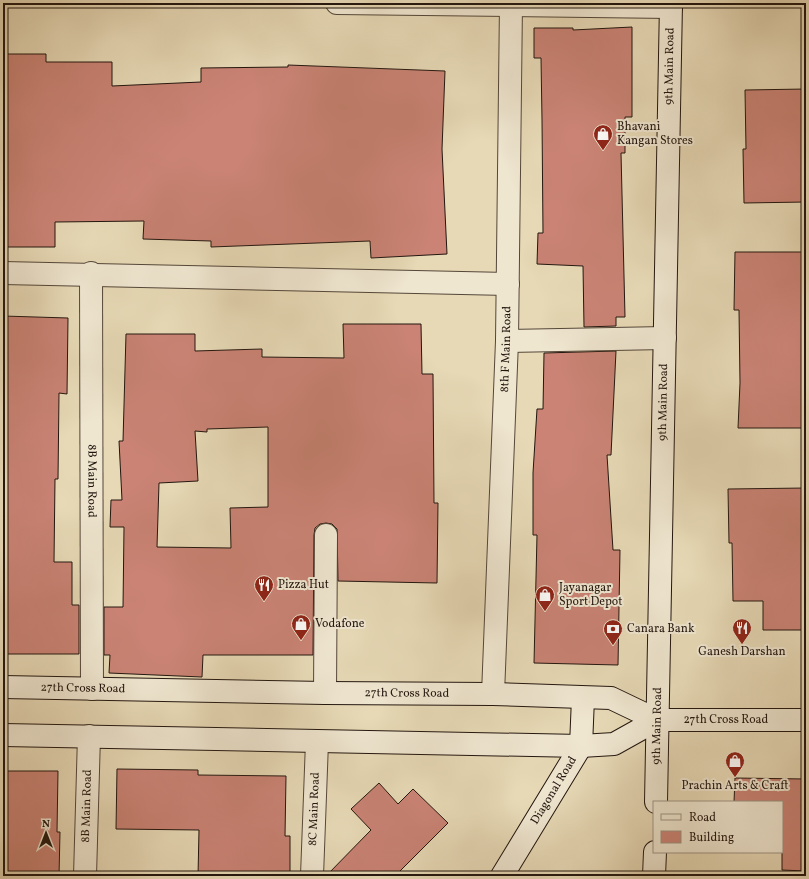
<svg xmlns="http://www.w3.org/2000/svg" width="809" height="879" font-family="Vollkorn,serif">
	<rect width="100%" height="100%" fill="#e7d9b6"/>
	<filter id="stains"><feTurbulence type="fractalNoise" baseFrequency=".005" numOctaves="4"/><feColorMatrix values="0 0 0 0 .2 0 0 0 0 .09 0 0 0 0 .02 0 0 0 .5 -.17"/></filter>
	<radialGradient id="worn" r=".72"><stop offset=".6" stop-color="#630" stop-opacity="0"/><stop offset="1" stop-color="#630" stop-opacity=".3"/></radialGradient>
	<path fill="#ca8375" stroke="#23160f" fill-rule="evenodd" d="M632 27V117H625V153H621L625 317H616V326L584 327 583 266 537 264 538 233H543L542 120 541 58H534V28H573V30Z
		M3 54H46V62H112V86L201 82V68L288 67V65L445 71 442 149 447 254 371 258 370 241 211 247V241L143 239 144 221 55 222V247H3Z
		M806 89V202L744 203 743 149H746L745 90Z
		M735 252H806V428H738L740 383 739 310H734Z
		M3 316 68 318 67 394 59 393 58 479H55L54 562H72V605H79V654H3Z
		M343 324H421L422 374H433L434 503H438L437 583 338 581 337 529 332 524 326 523 320 524 315 528 314 535 313 655H203L202 677 109 673 110 655H104V607H123L124 527H110L111 500H122L119 441H123L126 334H195V351L262 349V357L344 358ZM268 427V507L230 508 231 548 157 547 159 483 198 481 195 431 207 432V429Z
		M616 351 611 455H607L613 550H620L618 665 534 663 537 535H533V473L537 409H543L544 353Z
		M806 488V630H763V601H733L732 543H729L728 489Z
		M117 769 198 770V775L286 776 285 836H290V876H198L199 830 116 829Z
		M3 771H58L57 832H60L59 876H3Z
		M735 778 806 779V871L782 870V802H734Z
		M379 783 398 804 413 789 448 823 395 876H326L371 830 351 809Z"/>
	<g fill="none" stroke-linecap="round" stroke-linejoin="round">
		<g stroke="#544739" stroke-width="24">
			<g id="street">
				<path d="M337 3 671 7"/>
				<path d="M3 273 508 284"/>
				<path id="s1" d="M91 273 92 689"/>
				<path d="M507 341 665 338"/>
				<path d="M325 693 326 535"/>
				<path id="s2" d="M493 694 507 341 511 3"/>
				<path id="s3" d="M85 876 89 736"/>
				<path id="s4" d="M312 876 317 742"/>
			</g>
		</g>
		<g stroke="#23160f" stroke-width="24">
			<g id="secondary">
				<path id="s5" d="M3 687 325 693 493 694 611 698 657 720H806"/>
				<path d="M3 735 581 746 614 744 657 720"/>
				<path id="s6" d="M656 802 671 3"/>
				<path id="s7" d="M502 876 581 746 583 698"/>
				<path d="M654 876 655 852"/>
			</g>
		</g>
		<use href="#street" stroke="#efe6d0" stroke-width="22"/>
		<use href="#secondary" stroke="#efe6d0" stroke-width="22"/>
	</g>
	<defs>
		<g id="shop-pin" transform="scale(1)"><path d="M0 17L-7.5 6A9.5 9.5 0 1 1 7.5 6Z" fill="#8f2418" stroke="#efe6d0"/><path d="M-5-2.5h2.3a2.7 3.5 0 0 1 5.4 0H5L5.5 6h-11ZM-1.5-2.5h3a1.5 2.3 0 0 0-3 0Z" fill="#fff"/></g>
		<g id="restaurant-pin" transform="scale(1)"><path d="M0 17L-7.5 6A9.5 9.5 0 1 1 7.5 6Z" fill="#8f2418" stroke="#efe6d0"/><path d="M-5-6h1v4h1v-4h1v4h1v-4h1v5L-1.5 .5V6h-2V.5L-5-1ZM5-6V6H3V1.5H1.5Q1.5-4 5-6Z" fill="#fff"/></g>
		<g id="bank-pin" transform="scale(1)"><path d="M0 17L-7.5 6A9.5 9.5 0 1 1 7.5 6Z" fill="#8f2418" stroke="#efe6d0"/><path d="M-6-4H6V4H-6ZM0-2.3a2.3 2.3 0 1 0 0 4.6a2.3 2.3 0 1 0 0-4.6Z" fill="#fff"/></g>
	</defs>
	<g fill-rule="evenodd">
		<use href="#shop-pin" x="603" y="134"/>
		<use href="#restaurant-pin" x="264" y="585"/>
		<use href="#shop-pin" x="545" y="595"/>
		<use href="#shop-pin" x="301" y="624"/>
		<use href="#restaurant-pin" x="742" y="628"/>
		<use href="#bank-pin" x="613" y="629"/>
		<use href="#shop-pin" x="735" y="761"/>
	</g>
	<g text-anchor="middle" dominant-baseline="central" stroke-width="4" stroke-linejoin="round" paint-order="stroke">
		<g font-size="12" fill="#23160f" stroke="#efe6d0">
			<text stroke="none"><textPath href="#s6" startOffset="736">9th Main Road</textPath></text>
			<text stroke="none"><textPath href="#s2" startOffset="345">8th F Main Road</textPath></text>
			<text stroke="none"><textPath href="#s6" startOffset="400">9th Main Road</textPath></text>
			<text stroke="none"><textPath href="#s1" startOffset="208">8B Main Road</textPath></text>
			<text stroke="none"><textPath href="#s5" startOffset="80">27th Cross Road</textPath></text>
			<text stroke="none"><textPath href="#s5" startOffset="404">27th Cross Road</textPath></text>
			<text stroke="none"><textPath href="#s5" startOffset="728">27th Cross Road</textPath></text>
			<text stroke="none"><textPath href="#s6" startOffset="76">9th Main Road</textPath></text>
			<text stroke="none"><textPath href="#s7" startOffset="100">Diagonal Road</textPath></text>
			<text stroke="none"><textPath href="#s3" startOffset="70">8B Main Road</textPath></text>
			<text stroke="none"><textPath href="#s4" startOffset="67">8C Main Road</textPath></text>
		</g>
		<g font-size="12" fill="#23160f" stroke="#efe6d0" text-anchor="start">
			<text x="617" y="127">Bhavani<tspan x="617" dy="14">Kangan Stores</tspan></text>
			<text x="278" y="585">Pizza Hut</text>
			<text x="559" y="588">Jayanagar<tspan x="559" dy="14">Sport Depot</tspan></text>
			<text x="315" y="624">Vodafone</text>
			<text x="627" y="629">Canara Bank</text>
			<text x="742" y="652" text-anchor="middle">Ganesh Darshan</text>
			<text x="735" y="786" text-anchor="middle">Prachin Arts &amp; Craft</text>
		</g>
	</g>
	<rect width="809" height="879" fill="none" stroke="#e7d9b6" stroke-width="16"/>
	<rect x="4" y="4" width="801" height="871" fill="none" stroke="#23160f" stroke-width="2"/>
	<rect x="8" y="8" width="793" height="863" fill="none" stroke="#23160f"/>
	<rect x="653" y="801" width="130" height="52" fill="#efe6d0" stroke="#9d9383"/>
	<rect x="661" y="814" width="20" height="6" fill="#efe6d0" stroke="#9d9383"/>
	<text x="689" y="821" font-size="12" fill="#23160f">Road</text>
	<rect x="661" y="831" width="20" height="12" fill="#ca8375" stroke="#9d9383"/>
	<text x="689" y="841" font-size="12" fill="#23160f">Building</text>
	<g transform="translate(46 833)" stroke="#efe6d0" stroke-width="3" paint-order="stroke">
	<path d="M0-3L7 15L0 10L-7 15Z" fill="#23160f"/>
	<text y="-6" font-size="11" font-weight="bold" text-anchor="middle" fill="#23160f">N</text>
	</g>
	<rect width="100%" height="100%" filter="url(#stains)"/>
	<rect width="100%" height="100%" fill="url(#worn)"/>
</svg>
